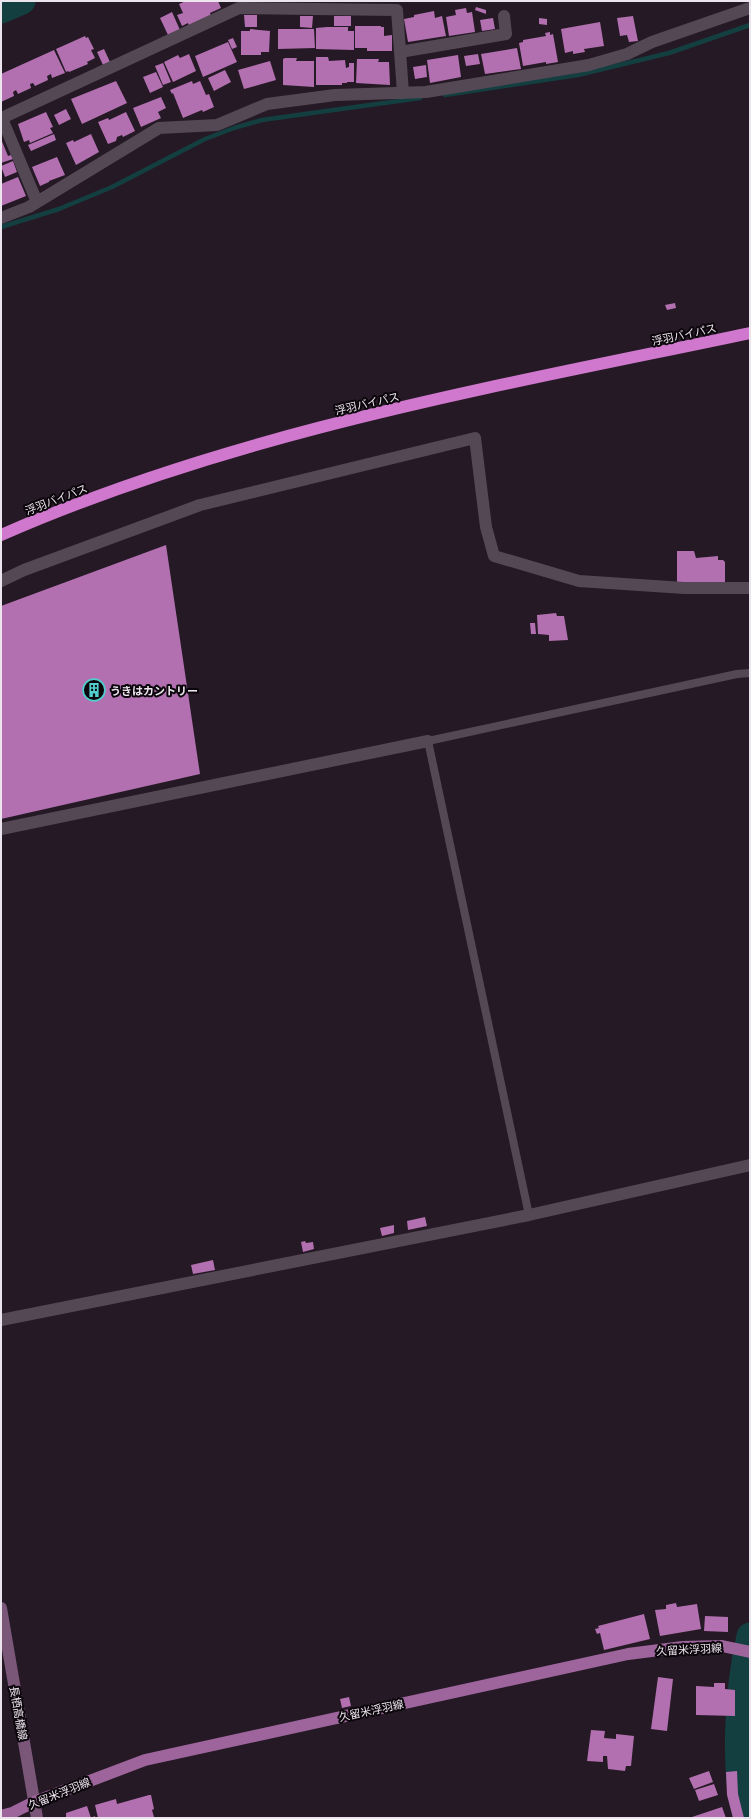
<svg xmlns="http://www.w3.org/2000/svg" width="751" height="1819" font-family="Lato,'Noto Sans JP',sans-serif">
	<rect width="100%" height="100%" fill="#251925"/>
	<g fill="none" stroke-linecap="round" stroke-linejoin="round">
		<path stroke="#133f40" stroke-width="4.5" d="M445 95 578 75 669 53 750 25
			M1 227 59 209 112 187 205 139 234 128 262 120 420 98"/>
		<path stroke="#133f40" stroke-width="27" d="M1 10 22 1
			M747 1818C732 1771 739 1684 750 1636"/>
	</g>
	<path fill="#b270b0" d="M186 1H218L221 8 210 13 211 16 189 26 188 23 182 26 177 15 183 13 179 4Z
		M476 7 486 10V14L475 10Z
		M466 8 467 13 472 12 475 32 449 36 446 17 456 15 455 10Z
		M434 11 435 18 442 16 446 36 408 42 404 19 414 17V15Z
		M172 12 180 30 168 35 160 18Z
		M244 15H257V27H245Z
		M300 16H313L312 28 300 27Z
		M334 16H351V26H334Z
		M633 16 638 41 629 42 627 35 620 36 617 18Z
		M493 18 495 29 482 31 480 20Z
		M539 18 547 19V25L539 24Z
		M600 22 604 46 584 49 585 52 573 54V51L565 53 561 29Z
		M355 26H381V27H384V36L392 35V51H367V48H355Z
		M327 27H348V31H354V50L316 49V28Z
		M250 29 270 31 269 52H261V55H241V31H250Z
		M278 29H314L315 48 278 49Z
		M550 32V35L553 34 558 62 546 64V62L523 66 519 43 523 42V40L546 36 545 33Z
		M85 36 86 38 88 37 94 49 91 50 95 58 87 62 88 64 69 72 68 71 66 72 56 49Z
		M233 38 237 47 232 49 228 40Z
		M228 42 237 62 203 77 195 56Z
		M517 48 521 69 485 74 481 54Z
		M104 49 110 62 103 65 97 52Z
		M54 50 65 73 52 78 51 74 47 76 48 80 35 86 33 83 30 84 31 88 18 94 16 90 13 92 14 96 1 102V74Z
		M189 54 196 71 173 82 164 62 178 55 180 58Z
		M478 54 480 64 466 66 464 56Z
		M458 55 461 77 430 83 427 60Z
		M316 57H328L329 61 345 60 346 68 349 67V63H354V82H347V83H342V85H316Z
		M285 58H297L296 61H314V87L283 85V59Z
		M357 59H379L378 62H389L390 85 356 83Z
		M270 61 276 80 244 89 238 70Z
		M163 63 171 82 163 85 155 66Z
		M426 65 427 77 415 79 413 67Z
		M225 70 231 82 214 91 208 78Z
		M156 72 163 87 150 93 143 77Z
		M116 81 127 103 82 124 71 99Z
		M192 81 193 84 200 81 206 95 209 94 214 107 203 112 202 110 183 118 173 93 172 94 170 90Z
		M161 97 166 108 158 112 161 118 141 127 133 108Z
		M66 109 71 119 59 125 54 115Z
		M46 112 53 127 50 128 53 133 30 143 29 140 24 142 18 124Z
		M126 112 135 131 123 137 122 135 117 137 116 141 108 144 98 122 108 118 109 120Z
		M54 134 56 140 31 151 28 145Z
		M91 134 99 152 76 165 66 143 73 140 74 142Z
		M1 139 8 156 11 155 13 159 1 163Z
		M57 157 65 175 49 181V182L40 186 32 167Z
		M13 161 17 172 5 177 1 166Z
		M18 177 26 196 1 206V184Z
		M675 303 676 308 667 310 665 305Z
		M166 545 200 774 1 819V606Z
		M677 551H694L696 558 718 556V560H723L725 562V582H677Z
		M556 613 557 616H564L568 640 549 641V635L538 634 537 615Z
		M530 623H535L536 634H531Z
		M425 1217 427 1226 408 1230 407 1221Z
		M394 1225V1233L382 1236 380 1228Z
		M305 1241 306 1243 313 1242 314 1249 303 1252 301 1242Z
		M213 1260 215 1270 193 1274 191 1265Z
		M676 1603 677 1607 697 1604 701 1629 660 1636 655 1610 666 1609V1605Z
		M644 1614 650 1639 604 1650 600 1633 597 1634 595 1629 599 1628 598 1626Z
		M705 1616 728 1617V1632L704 1631Z
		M658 1677 673 1679 667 1731 651 1729Z
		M714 1683H725V1689L735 1690V1716L696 1715V1686L714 1687Z
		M349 1697 351 1706 342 1708 340 1699Z
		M591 1730 605 1731 604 1738 616 1739V1734L634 1736 631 1766H626L625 1771 608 1769 607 1756H603V1762L587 1761Z
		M709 1771 713 1782 694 1789 689 1778Z
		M737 1771 738 1794 744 1818H733L727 1795 726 1772Z
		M714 1784 718 1795 699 1801 695 1790Z
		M149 1795H151L154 1809 152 1810 154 1817 98 1818 95 1805 116 1799 117 1804Z
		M87 1806 91 1818 95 1816V1818H66V1813Z
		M722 1807 726 1818H689Z"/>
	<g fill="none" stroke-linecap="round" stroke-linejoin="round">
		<path stroke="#554855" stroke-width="8" d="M529 1215 428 741 737 674 750 673"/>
		<path stroke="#554855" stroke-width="12" d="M400 52 506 34 504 16
			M37 202 3 121 6 116 239 8 397 10 403 93
			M1 218 29 207 159 128 217 125 267 104 335 95 426 92 589 65 627 54 652 42 750 8
			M1 581 24 570 200 505 475 438 486 527 494 556 579 581 684 588H750
			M1 829 428 741
			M1 1320 529 1215 750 1165"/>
		<path stroke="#7a5679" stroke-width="12" d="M1 1608 37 1818"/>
		<path stroke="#9e659d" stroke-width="12" d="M1 1816 12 1813 34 1802 145 1760 628 1654 683 1647 722 1646 750 1652"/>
		<path stroke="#cf78cd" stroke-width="12" d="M1 535C238 431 498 386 750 333"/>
	</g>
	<defs>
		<g id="building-ring" transform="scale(1.15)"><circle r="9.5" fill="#0b060b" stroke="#52cdcd" stroke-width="1.5"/><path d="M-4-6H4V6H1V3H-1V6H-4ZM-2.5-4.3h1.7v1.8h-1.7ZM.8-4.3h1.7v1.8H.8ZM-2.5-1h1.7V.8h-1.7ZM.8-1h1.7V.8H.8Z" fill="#52cdcd"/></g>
	</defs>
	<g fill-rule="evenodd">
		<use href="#building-ring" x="94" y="690"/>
	</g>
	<g text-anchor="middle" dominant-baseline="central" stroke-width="4" stroke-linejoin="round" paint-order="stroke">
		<g font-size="11" fill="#ede5ed" stroke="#0b060b">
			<text transform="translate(684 334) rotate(-12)">浮羽バイパス</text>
			<text transform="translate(367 403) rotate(-13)">浮羽バイパス</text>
			<text transform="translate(56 499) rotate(-21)">浮羽バイパス</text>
			<text transform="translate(689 1649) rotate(-3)">久留米浮羽線</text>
			<text transform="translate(371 1710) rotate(-12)">久留米浮羽線</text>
			<text transform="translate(19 1713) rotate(80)">長栖高橋線</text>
			<text transform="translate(59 1793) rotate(-22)">久留米浮羽線</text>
		</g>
		<g font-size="11" font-weight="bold" fill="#ede5ed" stroke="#0b060b" text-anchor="start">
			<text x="110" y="690">うきはカントリー</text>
		</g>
	</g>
	<rect width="751" height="1819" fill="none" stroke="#ede5ed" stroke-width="4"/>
</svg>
